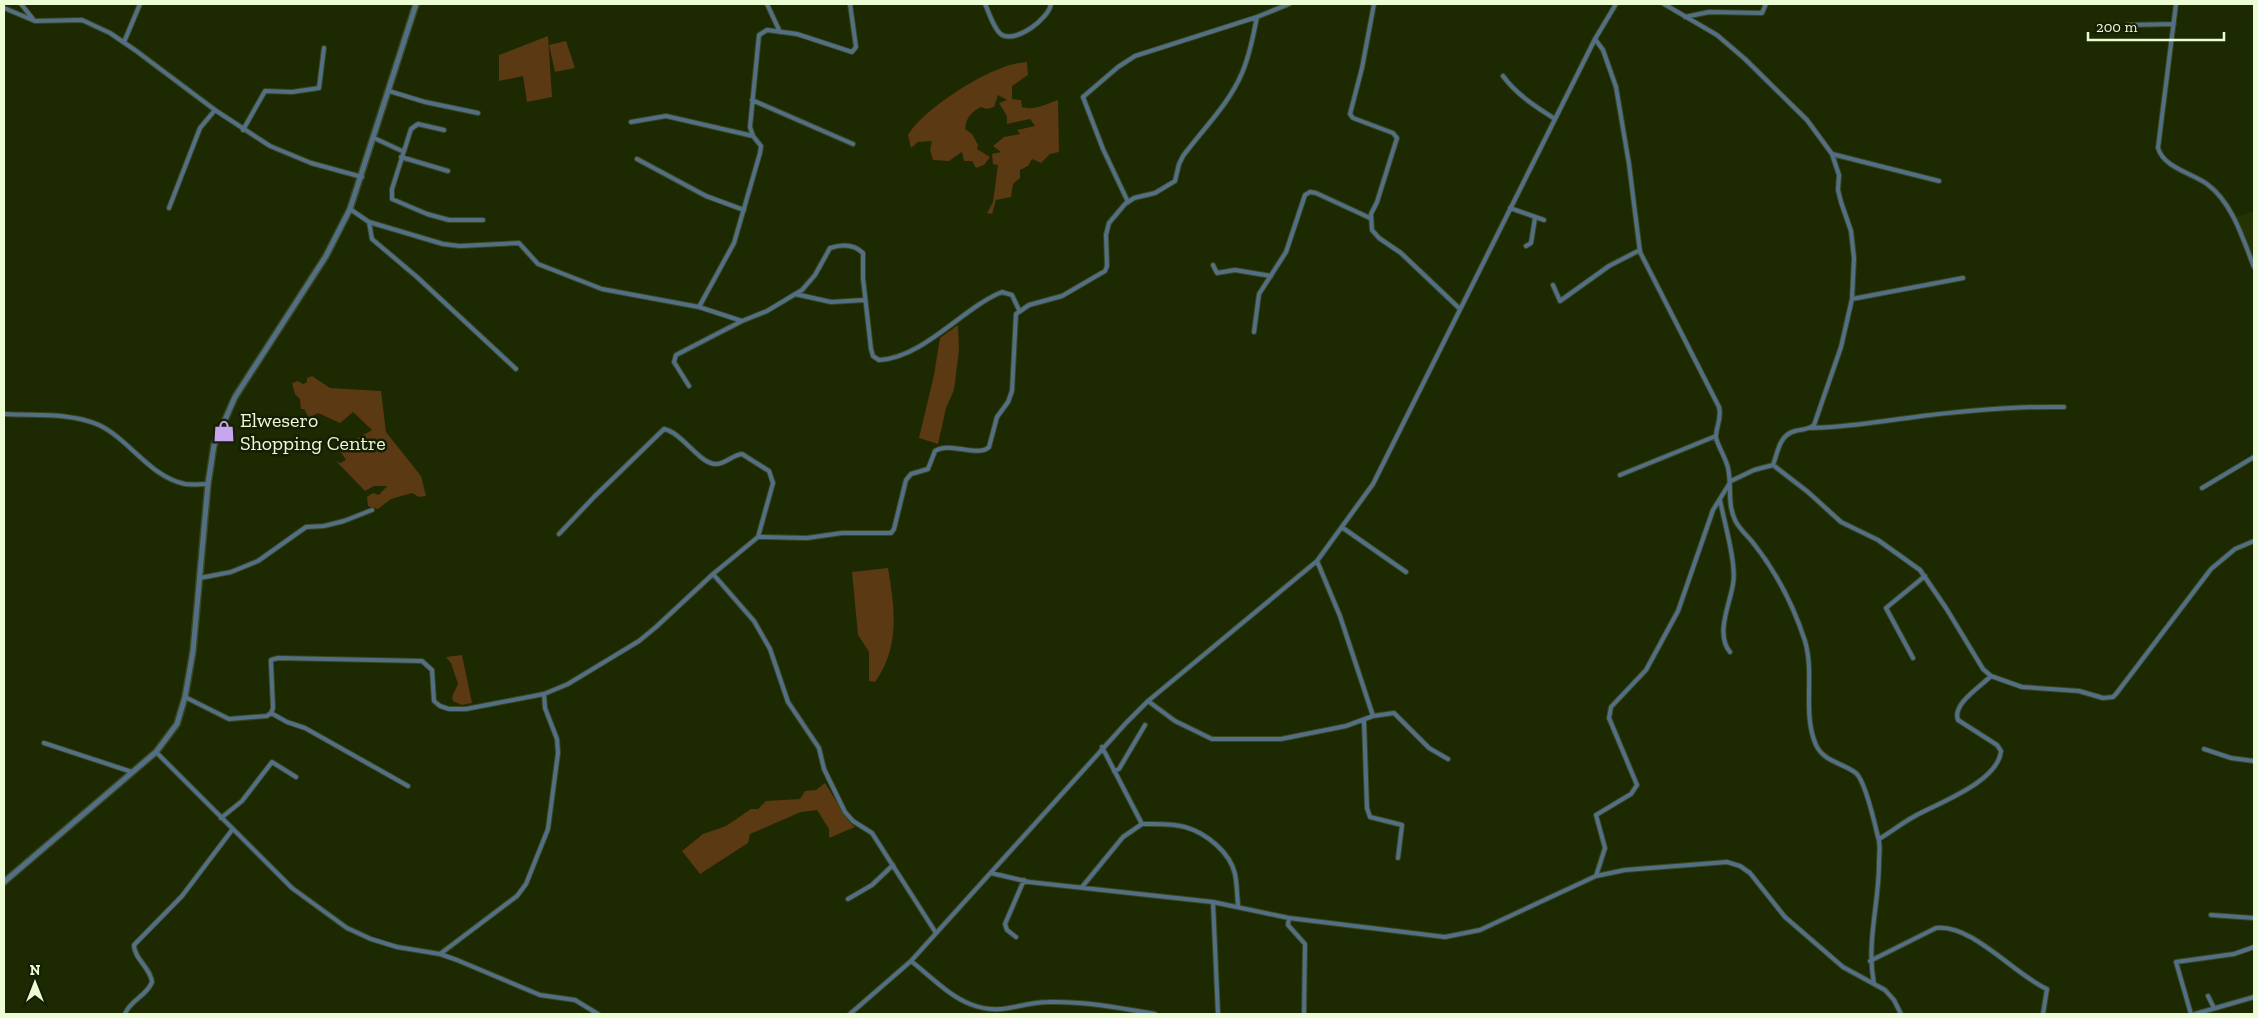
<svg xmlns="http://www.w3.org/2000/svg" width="2258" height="1018" font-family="'Zilla Slab',serif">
	<rect width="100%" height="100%" fill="#1d2900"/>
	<path fill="#253302" d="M2254 211V260L2235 217Z"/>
	<path fill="#5b3913" d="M548 36 552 97 527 102 523 76 499 81V55Z
		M566 41 575 68 555 72 549 45Z
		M1027 62 1028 75 1012 86V99L1021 100 1022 107C1034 111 1046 104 1058 100L1059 152 1050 154 1041 163 1032 159 1028 166 1020 170V178L1013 184 1011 197 996 200 992 214 987 213 993 202 998 165 993 164 992 154 1001 152 993 146 1004 137 1020 134 1017 130 1035 126 1030 119 1007 124V116L999 103 1007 100 998 95 994 107 987 109 981 107C971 112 966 118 965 129L972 134 978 145 977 149 990 157 984 165 976 168 972 161H964L962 152 949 161 933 160 930 150 932 141 918 142 911 148 908 135C923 110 975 77 1004 67 1011 64 1019 63 1027 62Z
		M958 325 959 350 954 390 946 408 938 444 919 438 934 375 940 338Z
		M312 376 330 388 381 391 386 432 421 476 426 496 419 497 412 493 391 499 378 509 368 506 367 497 373 493 379 495 387 486H374L365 491 336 461 340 463 346 460 340 451 348 444 372 430 353 412 340 423 318 413 309 418 304 409H301L300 399 295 394 292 383 298 381 303 384 307 382V378Z
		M888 568C895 609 900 647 875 682L869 681V652L858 635 852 572Z
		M462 655 472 703 462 705 453 701 452 697 458 684 451 663 446 657Z
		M825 783 848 820 855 827 829 838V829L817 810 801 812 750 834 748 843 700 874 682 851 703 834 726 826 751 809H758L766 801 800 799 805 791 816 790Z"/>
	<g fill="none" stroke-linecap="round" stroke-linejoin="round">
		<g stroke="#3a471e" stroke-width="6">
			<path id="minor" d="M21 4 33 19
				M767 4 780 32
				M985 4C989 12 994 30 1002 35 1017 43 1049 18 1051 4
				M1374 4 1362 68 1350 114 1353 118 1393 133 1397 138 1377 202 1371 214 1372 230 1379 238 1401 253 1460 309
				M1664 4 1717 35 1745 59 1807 120 1832 154 1839 175 1838 190 1841 202 1851 231 1854 258 1852 299 1841 347 1814 425C1808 430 1803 429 1795 431 1779 435 1778 452 1773 465
				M2176 4 2158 148C2164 168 2192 173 2207 184 2232 202 2243 239 2254 267
				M4 8 35 21 82 20 110 33 135 50 215 110 270 146 311 163 362 177
				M1685 17 1709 12 1762 13 1766 4
				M2128 25 2174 24
				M1595 39 1603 50 1616 87 1629 164 1640 252 1719 407C1722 419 1716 426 1716 437 1717 445 1726 458 1728 468 1732 486 1727 503 1735 520 1739 529 1748 536 1754 544 1776 572 1794 607 1805 641 1815 675 1802 713 1816 745 1824 762 1843 763 1856 773 1865 781 1875 824 1878 837 1881 845 1879 855 1879 863 1879 905 1866 942 1874 984
				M124 42 140 4
				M1503 76C1517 95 1535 106 1555 119
				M389 91 425 102 478 113
				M752 100 853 144
				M631 122 666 116 753 136
				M243 130 265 91 292 92 319 88 324 48
				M444 130 418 124 411 129 392 189V199L427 214 449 220H483
				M374 138 402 151
				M1832 154 1939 181
				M401 157 448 171
				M637 159 706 196 744 210
				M1128 202 1103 149 1083 97 1118 67 1135 56 1257 17 1289 4
				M169 208 200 128 215 110
				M1510 208 1544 220
				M350 209 369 222 443 244 460 246 519 243 538 264 602 289 699 307 742 321
				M369 222 372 239 417 277 516 369
				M1526 246 1531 243 1535 218
				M1213 265 1217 273 1235 270 1271 276
				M1553 285 1560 301 1609 266 1640 250
				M795 294 831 302 865 300
				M1852 299 1963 278
				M699 307 734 243 760 153 761 146 753 136 750 127 759 35 767 30 797 34 852 52 856 47 850 4
				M1254 332 1259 294 1286 252 1305 195 1310 192 1316 193 1370 218
				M689 386 674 362 676 355 742 321 767 311 802 290 815 275 830 248C842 244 854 244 863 253V278L871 349 873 356 879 360C923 358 964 307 1002 292L1012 295 1019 310
				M4 414C35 416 70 412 99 425 130 440 150 477 185 484 192 485 201 484 208 484
				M1809 428C1843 428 1875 422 1908 418 1960 411 2011 406 2064 407
				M1620 475 1716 436
				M2202 488 2254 457
				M1720 500C1724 521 1737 565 1733 584 1730 604 1715 634 1730 652
				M1343 528 1406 572
				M559 534 594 497 664 429C683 433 699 464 716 464 726 464 732 455 742 454L769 471 773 483 758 537
				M713 574 754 621 770 649 788 702 819 748 824 769 845 812 853 821 872 833 936 933
				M200 578 231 572 258 561 306 527 324 526 344 521 372 510
				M1913 658 1886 608 1925 576
				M185 697 229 719 267 716 271 713 273 708 271 663V660L278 658 422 661 432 670 434 701 440 706 449 709H466L544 694 568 684 639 641 656 627 713 574 758 537 807 538 842 533H891L894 529 906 480 911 474 928 469 935 451C950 441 978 458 989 447L997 417 1008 402 1012 391 1016 314 1029 305 1062 296 1105 271 1107 266 1106 235 1109 223 1125 204 1134 198 1155 193 1175 181 1179 164 1183 156C1203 129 1229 104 1242 73 1250 55 1253 36 1257 17
				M1148 701 1175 721 1212 739H1281L1346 726 1373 716 1340 616 1317 561
				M271 713 287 722 305 728 408 786
				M1373 716 1394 713 1429 748 1448 759
				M1364 721 1367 808 1370 817 1402 825 1398 858
				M44 743 132 772
				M2204 749 2231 758 2254 761
				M156 752 292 888 347 928 371 939 397 947 440 954 457 960 540 995 575 1000 598 1014
				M1114 771 1119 769 1145 725
				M221 818 242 801 272 762 296 777
				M1142 824C1156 824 1172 823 1185 827 1206 833 1230 852 1235 874 1237 884 1237 895 1238 905
				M1879 839C1891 832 1902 823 1915 816 1938 803 1998 782 2001 751L1997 745 1958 720C1952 704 1980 687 1991 676
				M991 873 1029 882 1213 902 1289 918 1445 937 1480 930 1596 876 1625 870 1727 862 1740 866 1750 873 1785 917 1843 967 1885 990 1894 1000 1901 1014
				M1596 876 1605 848 1596 815 1631 794 1637 785 1609 718 1611 707 1646 670 1678 611 1713 510 1731 481 1754 470 1773 465 1808 492 1841 522 1878 540 1920 570 1946 608 1983 669 1991 676 2022 687 2079 691 2103 698 2113 697 2116 694 2211 569 2235 549 2254 541
				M1082 887 1123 837 1142 824 1102 747
				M848 899 872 885 893 865
				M1213 902 1218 1014
				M2211 915 2254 918
				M1289 918 1288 925 1305 944 1304 1014
				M1016 937 1007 930 1005 924 1024 880
				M440 954 517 896 526 884 548 829 558 753 557 739 545 708 544 694
				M911 961C929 975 949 996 970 1004 1002 1017 1018 1002 1049 1002 1084 1001 1120 1008 1155 1014
				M1870 961 1936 928C1971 923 2015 975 2047 989L2043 1014
				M2208 996 2214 1008
				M125 1014C130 1000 147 996 152 982 151 968 134 959 134 945L182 896 232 830
				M850 1014 911 961 1126 723 1148 701 1317 561 1373 484 1595 39 1616 4
				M2191 1014 2176 962 2234 954 2254 947
				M2195 1014 2254 997"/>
		</g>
		<g stroke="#3a471e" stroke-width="8">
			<path id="tertiary" d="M4 882 156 752 177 724 185 697 193 651 208 484 214 445 235 397 326 256 350 209 416 4"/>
		</g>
		<use href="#minor" stroke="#536f86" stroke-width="4"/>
		<use href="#tertiary" stroke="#536f86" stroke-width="5"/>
	</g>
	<defs>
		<g id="shop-bare" transform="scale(1.725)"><path d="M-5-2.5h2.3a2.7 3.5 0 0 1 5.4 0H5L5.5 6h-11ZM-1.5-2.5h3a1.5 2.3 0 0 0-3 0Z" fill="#c7a6ef" stroke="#161e06" stroke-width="2.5" paint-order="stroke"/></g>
	</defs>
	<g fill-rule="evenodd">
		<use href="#shop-bare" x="224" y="431"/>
	</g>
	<g text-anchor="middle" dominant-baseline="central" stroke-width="5" stroke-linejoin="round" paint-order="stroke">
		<g font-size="20" fill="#ecfcd4" stroke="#161e06" text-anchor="start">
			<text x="240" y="420">Elwesero<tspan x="240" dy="23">Shopping Centre</tspan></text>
		</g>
	</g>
	<rect width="2258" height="1018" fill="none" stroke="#ecfcd4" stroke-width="10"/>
	<g transform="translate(35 983)" stroke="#161e06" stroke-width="4" paint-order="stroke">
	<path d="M0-4L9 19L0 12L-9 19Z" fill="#ecfcd4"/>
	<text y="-8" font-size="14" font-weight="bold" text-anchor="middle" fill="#ecfcd4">N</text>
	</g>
	<path d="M2088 32v8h136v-8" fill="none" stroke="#ecfcd4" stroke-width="2.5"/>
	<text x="2096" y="32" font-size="15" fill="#ecfcd4" stroke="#161e06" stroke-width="4" paint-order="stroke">200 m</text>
</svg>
